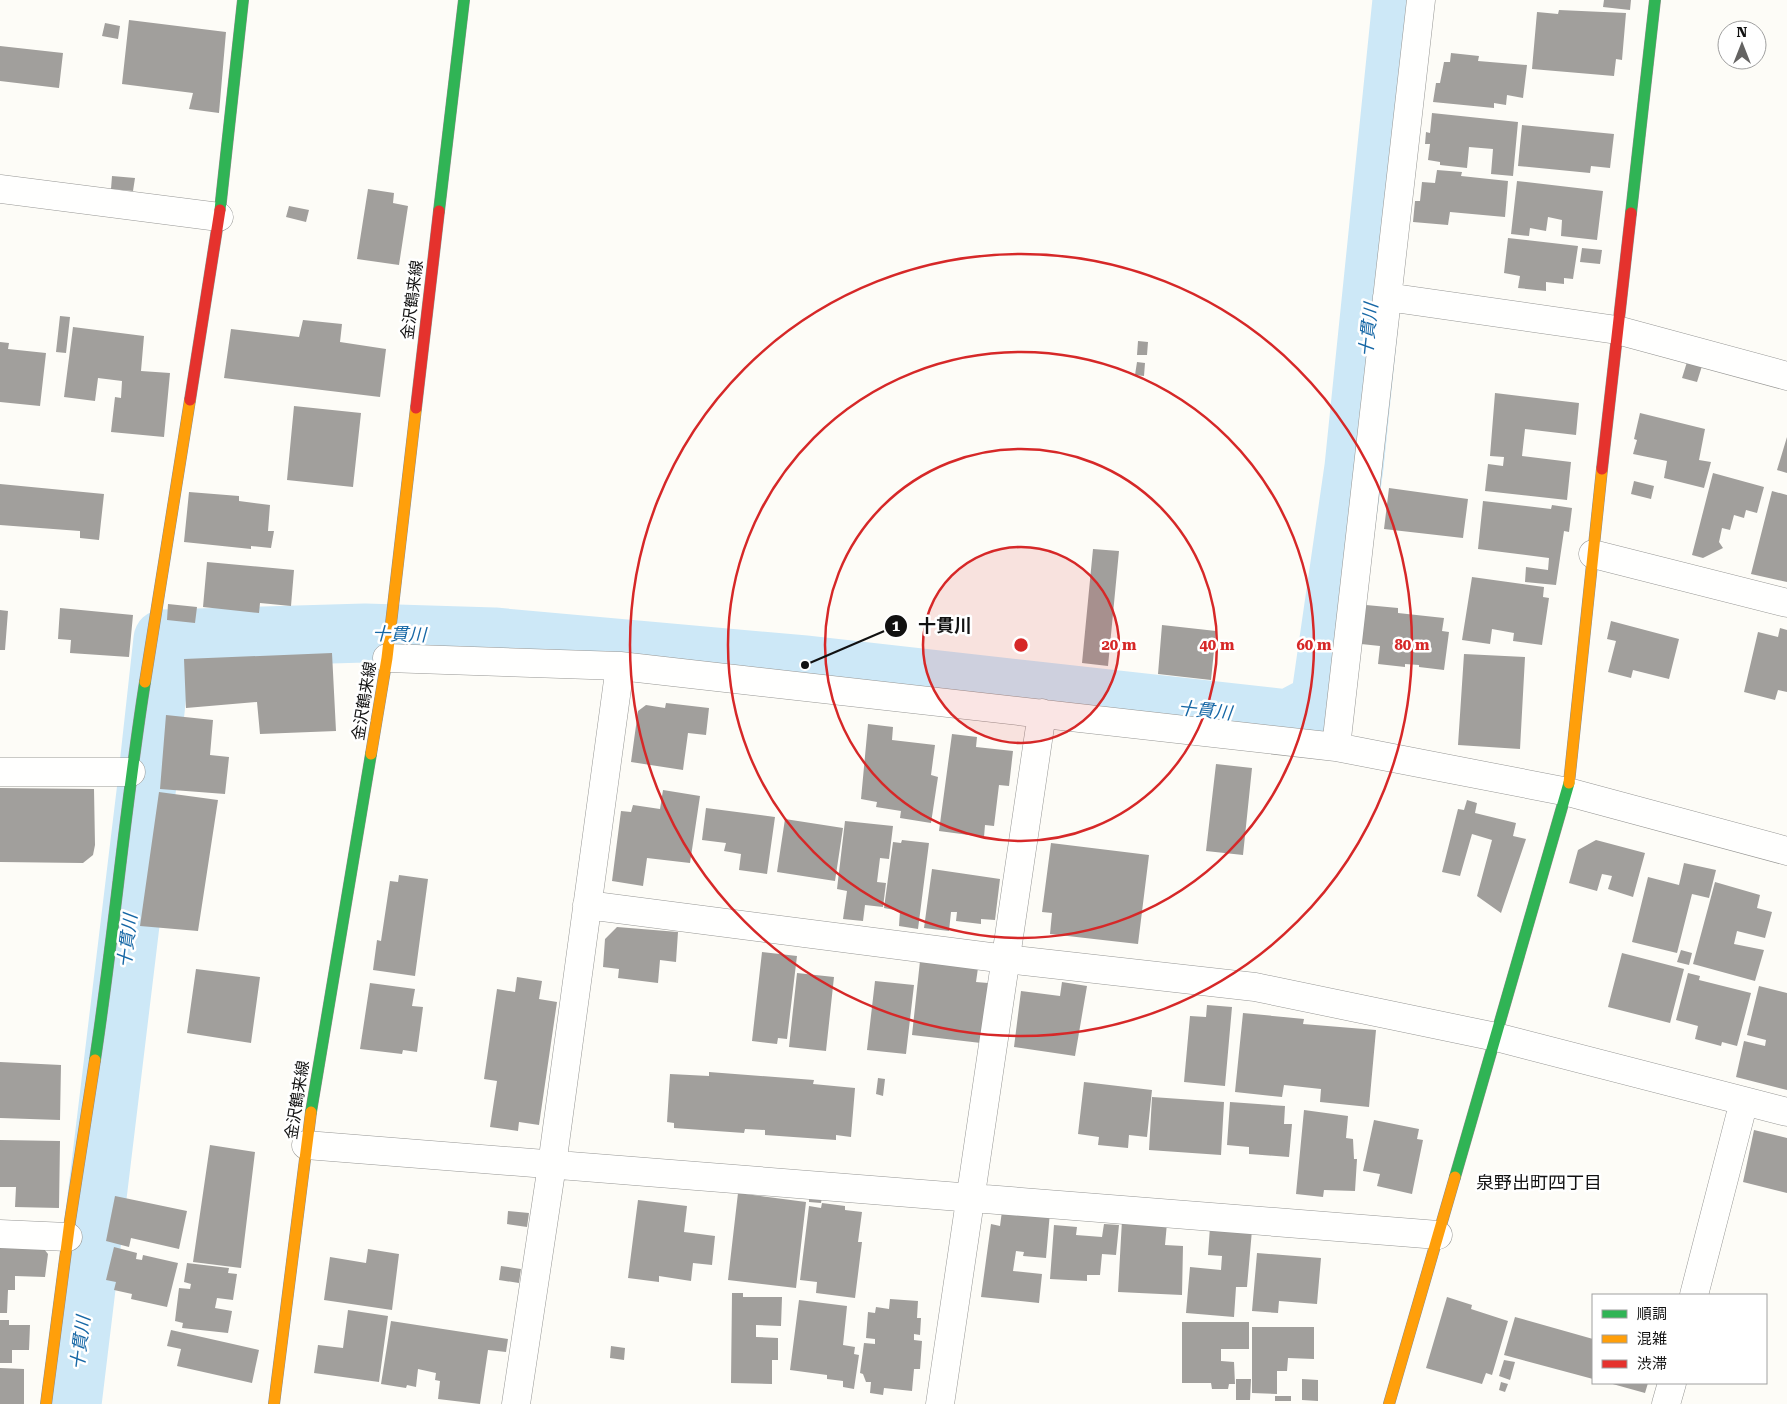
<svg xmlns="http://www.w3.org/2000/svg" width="1787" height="1404" font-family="'Roboto Serif','Noto Sans JP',serif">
	<rect width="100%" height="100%" fill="#fdfcf7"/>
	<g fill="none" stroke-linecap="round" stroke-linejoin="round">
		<path stroke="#cde8f7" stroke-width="59" d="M72 1404 147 784 163 639 365 633 494 637 805 665 1288 719 1320 702 1354 467 1402 0"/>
	</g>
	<path fill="#a19f9c" d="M1604 0H1631L1630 10 1603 7Z
		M1559 10 1626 13 1622 60 1616 59 1614 76 1532 69 1537 12 1558 14Z
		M129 20 226 32 219 113 189 109 193 93 122 84Z
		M105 23 120 26 118 39 102 36Z
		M0 46 63 53 59 88 0 81Z
		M1451 53 1479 56 1478 61 1527 65 1523 98 1507 95 1506 105 1494 103V108L1433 102 1436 83H1440L1444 62H1450Z
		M1432 113 1518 122 1513 176 1491 174 1493 149 1469 147 1467 168 1440 165V162L1428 160 1430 144H1425L1426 132 1430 133Z
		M1522 125 1614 134 1610 168 1591 166 1590 173 1518 166Z
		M1437 170 1462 172 1461 176 1508 181 1505 217 1450 212 1448 225 1413 222 1415 201H1420L1422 182 1435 183Z
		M112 176 135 178 133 191 111 189Z
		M1517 181 1603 191 1597 240 1561 236 1562 220 1548 217 1546 231 1530 228 1529 236 1511 234Z
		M368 189 394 193 393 203 408 206 399 265 357 259Z
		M289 206 309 210 306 222 286 217Z
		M1508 238 1578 246 1573 279 1564 278V284L1546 282V291L1518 288 1520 276 1504 273Z
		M1582 248 1602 250 1600 264 1580 262Z
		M60 316 70 317 66 353 56 352Z
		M303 320 342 324 340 342 386 349 380 397 224 378 231 329 299 337Z
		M73 327 144 336 141 371 170 373 164 437 111 432 115 397 121 398 122 381 98 378 95 401 64 397Z
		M1138 341 1148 342 1147 355H1137Z
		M0 342 9 343 8 349 46 353 40 406 0 402Z
		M1137 362 1145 363 1144 376 1135 375Z
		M1687 362 1702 366 1697 382 1682 378Z
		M1495 393 1579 403 1576 435 1525 429 1522 456 1571 462 1567 500 1485 491 1488 464 1503 466 1504 457 1490 456Z
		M294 406 361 413 353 487 287 480Z
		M1640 413 1705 429 1699 460 1711 462 1704 488 1664 478 1667 461 1633 454 1637 440 1634 439Z
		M1787 437V473L1777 470Z
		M1713 473 1764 487 1757 513 1746 510 1744 518 1734 515 1730 530 1722 528 1719 542 1723 548 1703 558 1692 555Z
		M1634 481 1654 486 1651 499 1631 494Z
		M0 484 104 494 99 540 80 538V531L0 525Z
		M1389 488 1468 499 1463 538 1384 529Z
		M1772 491 1787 495V582L1751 574Z
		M189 492 239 496V501L270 505 268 531H274L271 548 251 546V549L184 542Z
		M1483 501 1551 509 1552 505 1572 508 1569 532 1564 531 1556 585 1525 582 1526 567 1548 570 1549 558 1478 549Z
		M1093 549 1119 551 1108 666 1082 663Z
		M207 562 294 570 291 606 260 603 259 613 203 607Z
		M1472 577 1544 587 1543 597 1549 598 1542 645 1513 641 1514 633 1492 629 1490 644 1462 640Z
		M168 604 197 607 195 623 167 620Z
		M1366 605 1398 608V613L1444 618 1442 631 1449 632 1444 670 1419 667V665L1405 664V667L1378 664 1380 646 1361 644Z
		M60 608 133 615 129 657 70 653 71 640 58 639Z
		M0 610 8 611 5 650H0Z
		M1611 621 1679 639 1669 679 1633 670 1631 678 1608 672 1616 641 1607 639Z
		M1162 625 1216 631 1211 680 1158 674Z
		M1780 628 1787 630V692L1778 690 1775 700 1744 692 1758 632 1778 637Z
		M332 653 336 731 260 734 257 702 186 708 184 659Z
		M1464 654 1525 657 1520 749 1458 745Z
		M666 703 709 708 706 735 688 733 683 770 631 762 638 711 646 705 665 708Z
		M166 715 213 720 210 755 229 757 225 794 160 789Z
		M868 724 893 727 892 740 935 745 931 775 938 777 931 823 900 818 901 811 876 807 877 802 861 799Z
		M952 734 977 737 976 747 1013 751 1009 786 999 785 994 826 985 825 984 837 939 831Z
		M1216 764 1252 768 1243 855 1206 851Z
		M0 788 94 789 95 845 93 855 83 863 0 862Z
		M663 790 700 796 690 863 647 858 643 886 612 881 621 811 631 812 633 805 660 809Z
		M159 792 218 800 198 931 140 926Z
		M1467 800 1477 803 1475 813 1516 823 1513 836 1526 839 1501 913 1477 896 1492 840 1472 834 1460 876 1442 872 1458 809 1464 810Z
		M706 808 775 817 767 874 739 870 741 854 724 851 726 843 702 840Z
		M785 819 843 828 835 881 777 872Z
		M845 821 893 826 889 859 880 858 877 882 886 883 883 907 865 905 863 921 843 919 847 891 837 889Z
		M902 840 929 843 918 929 899 926 900 911 884 908 893 842 901 843Z
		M1596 840 1645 853 1633 897 1608 889 1612 876 1602 874 1597 891 1569 883 1578 850Z
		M1051 843 1149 855 1138 944 1050 934 1052 913 1042 912Z
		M1684 863 1716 870 1709 898 1692 894 1677 953 1632 942 1648 877 1679 885Z
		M932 869 1000 879 995 920 981 919V924L956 921 957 912H951L949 931 924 928Z
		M399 875 428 879 415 976 373 970 377 940 381 941 390 881 398 882Z
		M1715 882 1760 895 1757 908 1772 912 1765 938 1737 931 1734 944 1764 950 1755 981 1693 964Z
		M617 927 678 932 676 962 660 960 658 983 618 978 619 969 603 967 605 939Z
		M1681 950 1692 953 1689 965 1677 962Z
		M762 952 797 956 787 1039 778 1038 777 1044 752 1041Z
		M1622 953 1684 969 1670 1023 1608 1007Z
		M920 961 978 968 976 982 988 983 981 1043 912 1035Z
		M196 969 260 977 251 1043 187 1033Z
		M797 973 834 977 826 1051 789 1047Z
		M1688 973 1700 976 1699 980 1751 993 1737 1046 1722 1042 1721 1046 1695 1039 1698 1026 1676 1020Z
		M517 977 542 981 539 999 557 1002 539 1125 519 1122 518 1131 490 1127 497 1081 484 1079 497 989 515 992Z
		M875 981 914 985 906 1054 867 1050Z
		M1062 982 1087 986 1075 1056 1014 1047 1021 991 1060 996Z
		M370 983 415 989 412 1006 423 1007 417 1052 403 1050 402 1054 360 1049Z
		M1759 986 1787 993V1090L1736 1077 1744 1041 1765 1046 1766 1040 1747 1035Z
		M1207 1005 1232 1007 1225 1086 1184 1082 1190 1016 1206 1017Z
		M1243 1013 1304 1019 1303 1024 1376 1030 1369 1107 1320 1102 1321 1089 1284 1085 1282 1097 1235 1092Z
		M0 1062 61 1065 60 1120 0 1118Z
		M709 1072 814 1080 813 1084 855 1088 851 1137 836 1135V1140L765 1135V1130L745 1129 744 1133 674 1128V1123L667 1122 670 1074 709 1076Z
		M878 1078 885 1079 883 1096 876 1094Z
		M1084 1082 1152 1090 1147 1137 1129 1135 1128 1148 1098 1145 1099 1137 1078 1134Z
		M1152 1097 1224 1102 1221 1155 1149 1150Z
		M1230 1102 1285 1106 1284 1124H1292L1289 1157 1249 1154V1147L1227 1145Z
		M1304 1110 1348 1116 1346 1138 1353 1139 1354 1159H1357L1355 1191 1324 1190 1323 1197 1296 1194Z
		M1374 1120 1419 1129 1417 1139 1423 1140 1412 1194 1377 1186 1380 1174 1363 1171Z
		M1754 1130 1787 1138V1193L1743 1182Z
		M0 1140 60 1141 59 1208 15 1207 16 1187H0Z
		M210 1145 255 1152 241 1268 193 1262Z
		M738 1193 806 1202 796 1288 728 1280Z
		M809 1195 822 1196 821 1203 809 1202Z
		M115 1196 187 1211 179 1249 131 1238 129 1247 106 1241Z
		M638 1200 687 1206 684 1232 715 1236 712 1265 693 1263 691 1281 659 1276V1282L628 1278Z
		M822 1203 845 1206V1210L862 1212 858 1242H862L855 1298 816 1293 817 1282 800 1280 809 1206 821 1208Z
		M508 1211 529 1213 527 1227 507 1224Z
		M1002 1211 1050 1212 1046 1258 1023 1256 1024 1252 1016 1251 1013 1271 1042 1274 1039 1303 981 1297 991 1224 1000 1226Z
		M1122 1220 1167 1223 1165 1245 1183 1246 1182 1295 1118 1292Z
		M1104 1224 1119 1225 1116 1255 1102 1254 1100 1275H1087V1281L1050 1279 1054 1225 1077 1227 1076 1235 1102 1237Z
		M1210 1227 1252 1230 1247 1287H1236L1234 1317 1186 1313 1190 1267 1221 1270 1222 1256 1208 1255Z
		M0 1244H40L48 1254 45 1277 15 1276V1290H8L7 1313H0Z
		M114 1247 137 1253 136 1259 142 1260 143 1255 178 1263 167 1307 131 1299 132 1294 114 1290 116 1282 106 1280Z
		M368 1249 399 1254 392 1310 324 1300 330 1257 366 1263Z
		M1257 1253 1321 1258 1317 1304 1279 1301 1278 1313 1252 1311Z
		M187 1263 229 1268 228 1273 237 1274 233 1300 217 1298 215 1308 232 1311 228 1333 182 1328 183 1323 175 1321 179 1288 190 1289 191 1284 184 1282Z
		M501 1266 521 1269 519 1283 499 1280Z
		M732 1293H743V1297H782L781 1326 756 1325V1337L778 1338V1360H772V1384L731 1383Z
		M1447 1297 1472 1305 1471 1309 1508 1321 1492 1375 1486 1373 1482 1384 1426 1368Z
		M890 1299 918 1301 917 1318H921L920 1335 914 1334V1340L922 1341 920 1369H914L912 1391 884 1388 883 1395 870 1393 871 1382H866L863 1374 860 1373 864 1343 875 1344V1339L866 1338 868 1312 875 1313 876 1307 889 1309Z
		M799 1300 847 1306 843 1345 855 1347 854 1354 859 1355 854 1389 843 1387V1381L827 1379V1375L790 1370Z
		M348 1310 388 1316 379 1382 314 1373 318 1345 343 1348Z
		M1515 1317 1593 1339V1379L1504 1355Z
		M0 1320H9V1325H30L29 1350H12V1363H0Z
		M391 1321 508 1339 506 1352 488 1350 480 1404 438 1399 440 1381 435 1380 436 1373 418 1369 416 1387 407 1385 406 1388 381 1384Z
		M1182 1322H1249V1349H1221V1361L1234 1362 1235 1384H1229L1228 1389H1212L1211 1383H1182Z
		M1252 1327H1314V1359L1288 1358 1287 1371H1277V1394L1252 1393Z
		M171 1330 259 1350 252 1383 177 1366 181 1349 167 1346Z
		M611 1346 625 1348 624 1360 610 1358Z
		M1504 1360 1515 1362 1510 1380 1499 1376Z
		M0 1368 24 1369V1404H0Z
		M1236 1379H1251L1250 1400H1236Z
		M1302 1379 1318 1380V1401L1302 1400Z
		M1501 1382 1508 1384 1505 1392 1499 1390Z
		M1609 1383H1648L1645 1393Z
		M1275 1396H1291V1401H1275Z"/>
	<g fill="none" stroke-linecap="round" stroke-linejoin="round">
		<g stroke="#979795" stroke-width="29">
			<path id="street" d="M0 189 219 217
				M1387 297 1617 330 1787 376
				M1593 554 1787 603
				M387 658 620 666 1336 747 1568 792 1787 851
				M1336 747 1421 0
				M0 772H131
				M587 905 1006 959 1255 987 1496 1037 1787 1112
				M306 1145 1438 1235
				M0 1234 68 1237
				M1694 1295 1744 1101
				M516 1404 552 1165 620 666
				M940 1404 1042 713
				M1666 1404 1672 1383"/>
		</g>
		<g stroke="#8e8d8b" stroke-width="12">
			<path id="fast" d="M220 210 243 0
				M439 211 464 0
				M1631 213 1655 0
				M95 1060C114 935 125 808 145 682
				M311 1112 371 754
				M1455 1177 1569 783"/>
		</g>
		<g stroke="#8e8d8b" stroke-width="12">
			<path id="slow" d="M145 682 190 400
				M371 754 387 658 416 408
				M1569 783 1602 469
				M46 1404 70 1221 95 1060
				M274 1404 311 1112
				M1389 1404 1455 1177"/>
		</g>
		<g stroke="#8e8d8b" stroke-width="12">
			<path id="jam" d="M190 400 220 210
				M416 408 439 211
				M1602 469 1631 213"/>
		</g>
		<use href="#street" stroke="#fffffe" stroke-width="28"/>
		<use href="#fast" stroke="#30b455" stroke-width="11"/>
		<use href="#slow" stroke="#ff9f0a" stroke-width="11"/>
		<use href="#jam" stroke="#e5322d" stroke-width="11"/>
	</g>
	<circle cx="1021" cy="645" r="98" fill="#d62828" fill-opacity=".12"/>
	<g fill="none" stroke="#d62828" stroke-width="2.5">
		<circle cx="1021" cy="645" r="98"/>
		<circle cx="1021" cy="645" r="196"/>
		<circle cx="1021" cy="645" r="293"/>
		<circle cx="1021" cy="645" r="391"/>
	</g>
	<g text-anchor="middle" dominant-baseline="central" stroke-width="5" stroke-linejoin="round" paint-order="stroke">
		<g font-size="16" fill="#111" stroke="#fff">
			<text transform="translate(412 300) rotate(-83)">金沢鶴来線</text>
			<text transform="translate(364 701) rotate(-81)">金沢鶴来線</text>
			<text transform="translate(297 1100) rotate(-81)">金沢鶴来線</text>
		</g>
		<g font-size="18" font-style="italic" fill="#1768a6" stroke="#fff">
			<text transform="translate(1368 330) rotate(-84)">十貫川</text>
			<text transform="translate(399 634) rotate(1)">十貫川</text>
			<text transform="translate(1205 710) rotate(6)">十貫川</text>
			<text transform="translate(127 941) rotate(-83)">十貫川</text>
			<text transform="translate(80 1343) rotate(-83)">十貫川</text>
		</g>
		<g font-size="18" fill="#111" stroke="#fff">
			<text x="1539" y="1182">泉野出町四丁目</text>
		</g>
	</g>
	<circle cx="1021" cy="645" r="8" fill="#d62828" stroke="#fff" stroke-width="2.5"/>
	<g font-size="15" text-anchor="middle" font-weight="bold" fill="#d62828" stroke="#fff" stroke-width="5" stroke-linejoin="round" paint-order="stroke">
		<text x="1119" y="650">20 m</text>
		<text x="1217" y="650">40 m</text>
		<text x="1314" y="650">60 m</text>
		<text x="1412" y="650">80 m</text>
	</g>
	<path fill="none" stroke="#111" stroke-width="2" d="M805 665L896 626"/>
	<g fill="#111" stroke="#fff" stroke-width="2">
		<circle cx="805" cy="665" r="5"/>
		<circle cx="896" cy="626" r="12"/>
	</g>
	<g font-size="15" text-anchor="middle" font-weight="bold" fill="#fff">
		<text x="896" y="631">1</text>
	</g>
	<g font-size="18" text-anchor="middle" font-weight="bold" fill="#111" stroke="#fff" stroke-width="5" stroke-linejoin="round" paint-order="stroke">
		<text x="945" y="632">十貫川</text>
	</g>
	<rect x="1592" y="1294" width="175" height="90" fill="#ffffff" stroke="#a0a0a0"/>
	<rect x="1602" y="1310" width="25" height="8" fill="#30b455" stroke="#a0a0a0"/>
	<text x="1637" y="1319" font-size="15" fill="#111111">順調</text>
	<rect x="1602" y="1335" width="25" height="8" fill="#ff9f0a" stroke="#a0a0a0"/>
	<text x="1637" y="1344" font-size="15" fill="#111111">混雑</text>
	<rect x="1602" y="1360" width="25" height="8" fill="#e5322d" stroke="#a0a0a0"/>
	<text x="1637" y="1369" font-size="15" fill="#111111">渋滞</text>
	<g transform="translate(1742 45)"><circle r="24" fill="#ffffff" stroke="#a0a0a0"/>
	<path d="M0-4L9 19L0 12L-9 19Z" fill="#646362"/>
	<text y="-8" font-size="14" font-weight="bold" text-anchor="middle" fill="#111111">N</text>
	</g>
</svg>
